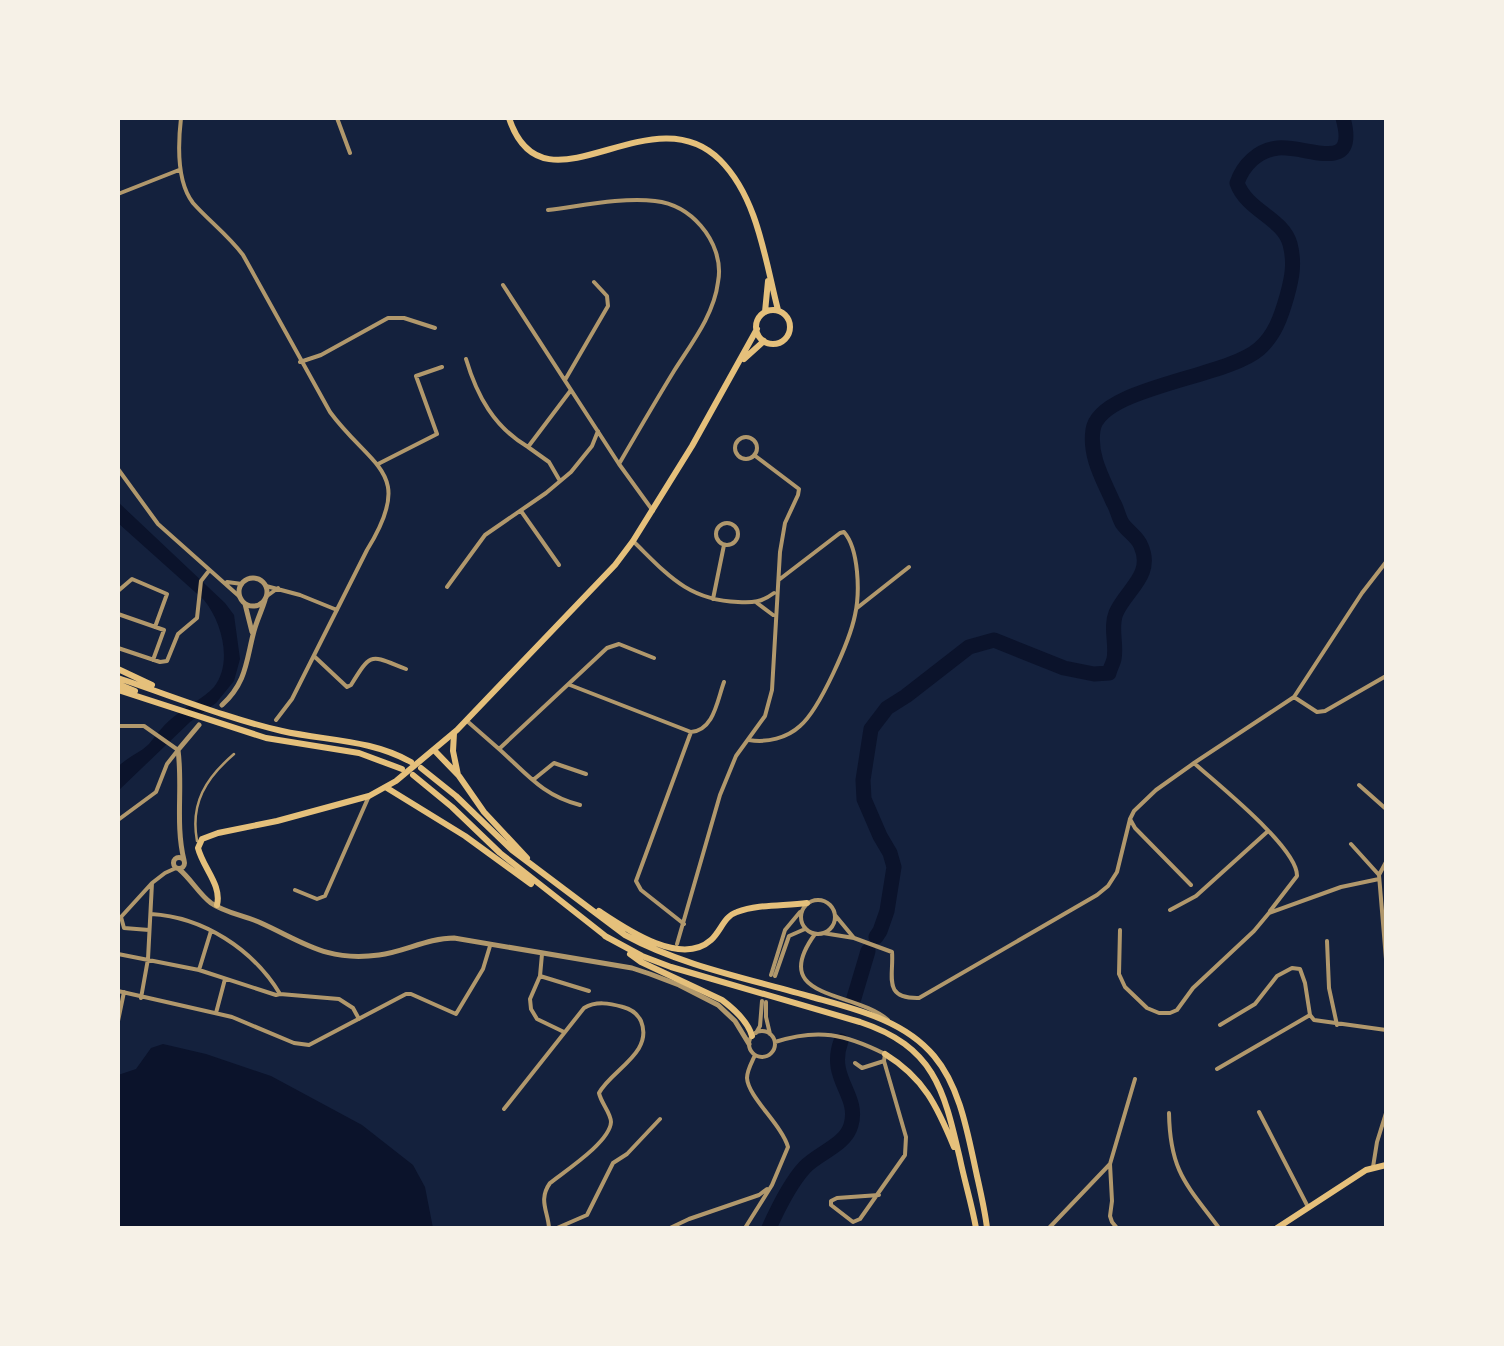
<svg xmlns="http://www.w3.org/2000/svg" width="1504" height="1346" font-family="Cabin,sans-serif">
	<rect width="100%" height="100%" fill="#14213d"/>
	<path fill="#0b132b" d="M118 502 225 603 234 615 240 659 234 681 216 703 190 722 118 791V767C127 757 140 753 149 744 157 734 165 723 176 715 188 705 203 699 214 687 233 663 222 622 204 600L118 523Z
		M163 1044 206 1054 271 1076 362 1125 413 1165 425 1187 433 1228H118V1075L136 1069 151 1048Z"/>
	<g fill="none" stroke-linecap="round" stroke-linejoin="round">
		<path stroke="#0b132b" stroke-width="15" d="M876 937 880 931 887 911 894 867 890 853 880 836 864 799 863 780 871 729 887 708 906 696 969 647 994 640 1064 668 1094 674 1109 673C1110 668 1113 664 1114 659 1117 645 1110 627 1116 613 1126 590 1154 575 1141 546 1138 537 1127 531 1122 523 1118 516 1117 508 1113 502 1103 479 1089 456 1093 430 1099 387 1226 378 1259 349 1275 335 1281 317 1287 296 1292 278 1295 263 1290 244 1283 218 1247 211 1237 183 1243 165 1258 150 1278 148 1307 145 1359 176 1343 118
			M854 998 868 951
			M769 1228C778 1208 790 1183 805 1167 818 1153 846 1145 851 1125 860 1094 827 1079 841 1041"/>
		<path stroke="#b1986c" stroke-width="2.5" d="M197 841C190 803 206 778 234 754"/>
		<path stroke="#b1986c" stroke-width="4" d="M181 118C178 144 176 181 193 203 209 221 228 235 243 255L330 412C372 469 416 471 367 550L292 699 276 720
			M337 118 350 153
			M118 194 179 170
			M548 210C581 206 622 197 655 201 673 203 689 212 701 226 714 241 722 262 718 282 714 315 691 344 674 371 655 402 637 433 619 464
			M503 285 619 464 653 511
			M466 359C477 396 494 427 528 447L571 390
			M300 362 321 355 388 318H404L435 328
			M565 380 608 306 607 296 594 282
			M735 448a11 11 0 1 1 22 0a11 11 0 1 1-22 0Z
			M528 447 549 462 560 481
			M378 464 437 434 416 376 442 367
			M118 469 158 524 240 597
			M521 511 559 565
			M716 534a11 11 0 1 1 22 0a11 11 0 1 1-22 0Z
			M633 541C667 574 687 600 738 602 753 603 762 602 774 593
			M227 582 242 584
			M266 586 300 595 337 610
			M447 587 485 535 546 493 571 472 592 446 598 431
			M118 591 132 579 167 594 155 627
			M267 596 278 588
			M713 599 724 545
			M757 603 773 615
			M857 608 909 567
			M118 614 164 630 153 660
			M118 648 160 662 167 661 178 634 197 618 201 581 208 572
			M315 657 347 687 351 685C372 651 370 655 406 669
			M570 685 691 732
			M1294 697 1317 712 1325 711 1386 676
			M467 721 499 749 607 648 619 644 654 658
			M118 726H144L178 750 167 764 156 792 118 820
			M691 732C714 730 717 701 724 682
			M749 740C767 743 787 738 800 726 820 709 850 640 855 615 860 593 859 549 844 532L840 533 780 579
			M499 749C527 774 543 796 580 805
			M1194 763C1217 784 1298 848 1297 876L1270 911
			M533 780 554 763 586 774
			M1359 785 1386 809
			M1130 819 1135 828 1191 885
			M1351 844 1379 875
			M1386 862 1379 875 1386 959
			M295 890 317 899 325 896 369 796
			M801 917a17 17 0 1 1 34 0a17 17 0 1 1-34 0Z
			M1170 910 1196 896 1267 832
			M151 914C203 917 253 949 280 994
			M835 915 854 938
			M118 917H121L124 928 149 930
			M121 917 152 883
			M684 924 641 890 636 881 691 732
			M1120 930 1119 974 1125 987 1147 1008 1159 1013H1170L1177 1010 1193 988 1254 931 1269 913 1341 887 1379 879
			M823 933 854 938 892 952C894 976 882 999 919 998L1097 895 1108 886 1117 872 1130 819 1134 811 1156 790 1194 763 1294 697 1362 593 1386 562
			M815 934C767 1000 854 990 888 1020
			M1327 941 1329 988 1337 1025
			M677 944 720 795 736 756 765 716 772 690 780 552 785 523 798 495 799 489 754 455
			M118 954 199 970 276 995 280 994 339 999 353 1008 359 1019
			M542 954 540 976 530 999 531 1009 537 1019 564 1032
			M199 970 211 931
			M771 975 785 930 800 912
			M540 976 589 991
			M775 976 789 936 805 929
			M118 991 232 1017 294 1043 309 1045 406 994H411L456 1014 483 969 490 946
			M141 998 148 959 152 883 165 873 176 868
			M766 1002V1017L770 1034
			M216 1013 225 979
			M118 1021 124 992
			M1220 1025 1255 1004 1277 976 1292 968 1300 969 1305 983 1310 1015
			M749 1044a13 13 0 1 1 26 0a13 13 0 1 1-26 0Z
			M756 1033 760 1026 762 1001
			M775 1042C818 1028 845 1034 885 1054L884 1061 906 1137 905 1155 860 1219 853 1222 831 1205V1201L837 1198 879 1195
			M855 1063 862 1068 884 1061
			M1217 1069 1310 1015 1314 1020 1386 1030
			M504 1109 584 1008C596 1001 609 1003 623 1007 631 1009 637 1013 641 1021 654 1053 611 1070 599 1093 601 1103 611 1113 611 1122 610 1142 565 1171 550 1183 538 1200 548 1211 549 1228
			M1259 1112 1308 1207
			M1169 1113C1170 1171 1186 1184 1219 1228
			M1373 1167 1377 1142 1386 1113
			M557 1228 587 1215 613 1163 627 1154 660 1119
			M670 1228 689 1219 759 1195 767 1189
			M745 1228 772 1185 788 1147C782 1125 748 1097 747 1078 747 1070 752 1062 755 1055
			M1049 1228 1110 1164
			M1117 1228 1112 1222 1110 1216 1112 1201 1110 1164 1135 1079"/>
		<path stroke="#b1986c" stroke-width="5" d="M239 592a14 14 0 1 1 28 0a14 14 0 1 1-28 0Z
			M245 604 252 632
			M222 705C247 682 246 661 254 631 257 620 262 610 265 600
			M173.5 863a5.5 5.5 0 1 1 11 0a5.5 5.5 0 1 1-11 0Z
			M184 860C175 824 183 786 178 750L199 725
			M179 869C191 879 199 894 211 903 225 913 246 916 261 923 305 943 327 962 379 955 404 952 428 938 454 938L632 968 650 974 679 985 718 1005 735 1021 749 1044"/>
		<path stroke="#e5c07b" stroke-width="6" d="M509 118C543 222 650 90 720 160 758 198 765 260 778 310
			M756 327a17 17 0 1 1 34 0a17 17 0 1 1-34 0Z
			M765 312 768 281
			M744 359 764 341
			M217 905C222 885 203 868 198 848L202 839 218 833 277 821 369 796 396 781 457 730 615 565 633 541 692 446 757 329
			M1277 1228 1366 1170 1386 1165"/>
		<path stroke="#e5c07b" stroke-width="6" d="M118 669 152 685
			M118 678C172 696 226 718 282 731 326 741 370 739 411 762
			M118 684 135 691
			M118 690 266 738 359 753 402 769
			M454 733 453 751 458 775
			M434 750 459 776 484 812 527 858
			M421 768 456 796 512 850 625 935C682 966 750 979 812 997 855 1009 904 1020 934 1056 961 1088 968 1136 977 1176 981 1194 985 1211 987 1228
			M413 775 452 807 500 853 608 938
			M387 788 465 836 531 884
			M599 911C626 929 681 967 711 940 721 931 724 916 737 912 758 904 785 906 807 903
			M605 936 642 956 671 967 860 1022C935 1047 944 1090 960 1159 965 1183 972 1205 976 1228
			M630 954 641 962 722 1000C734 1009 748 1022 752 1036
			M885 1054C924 1078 937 1106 954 1147"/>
	</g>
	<rect width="1504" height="1346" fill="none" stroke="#f6f1e7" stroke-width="240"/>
</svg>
